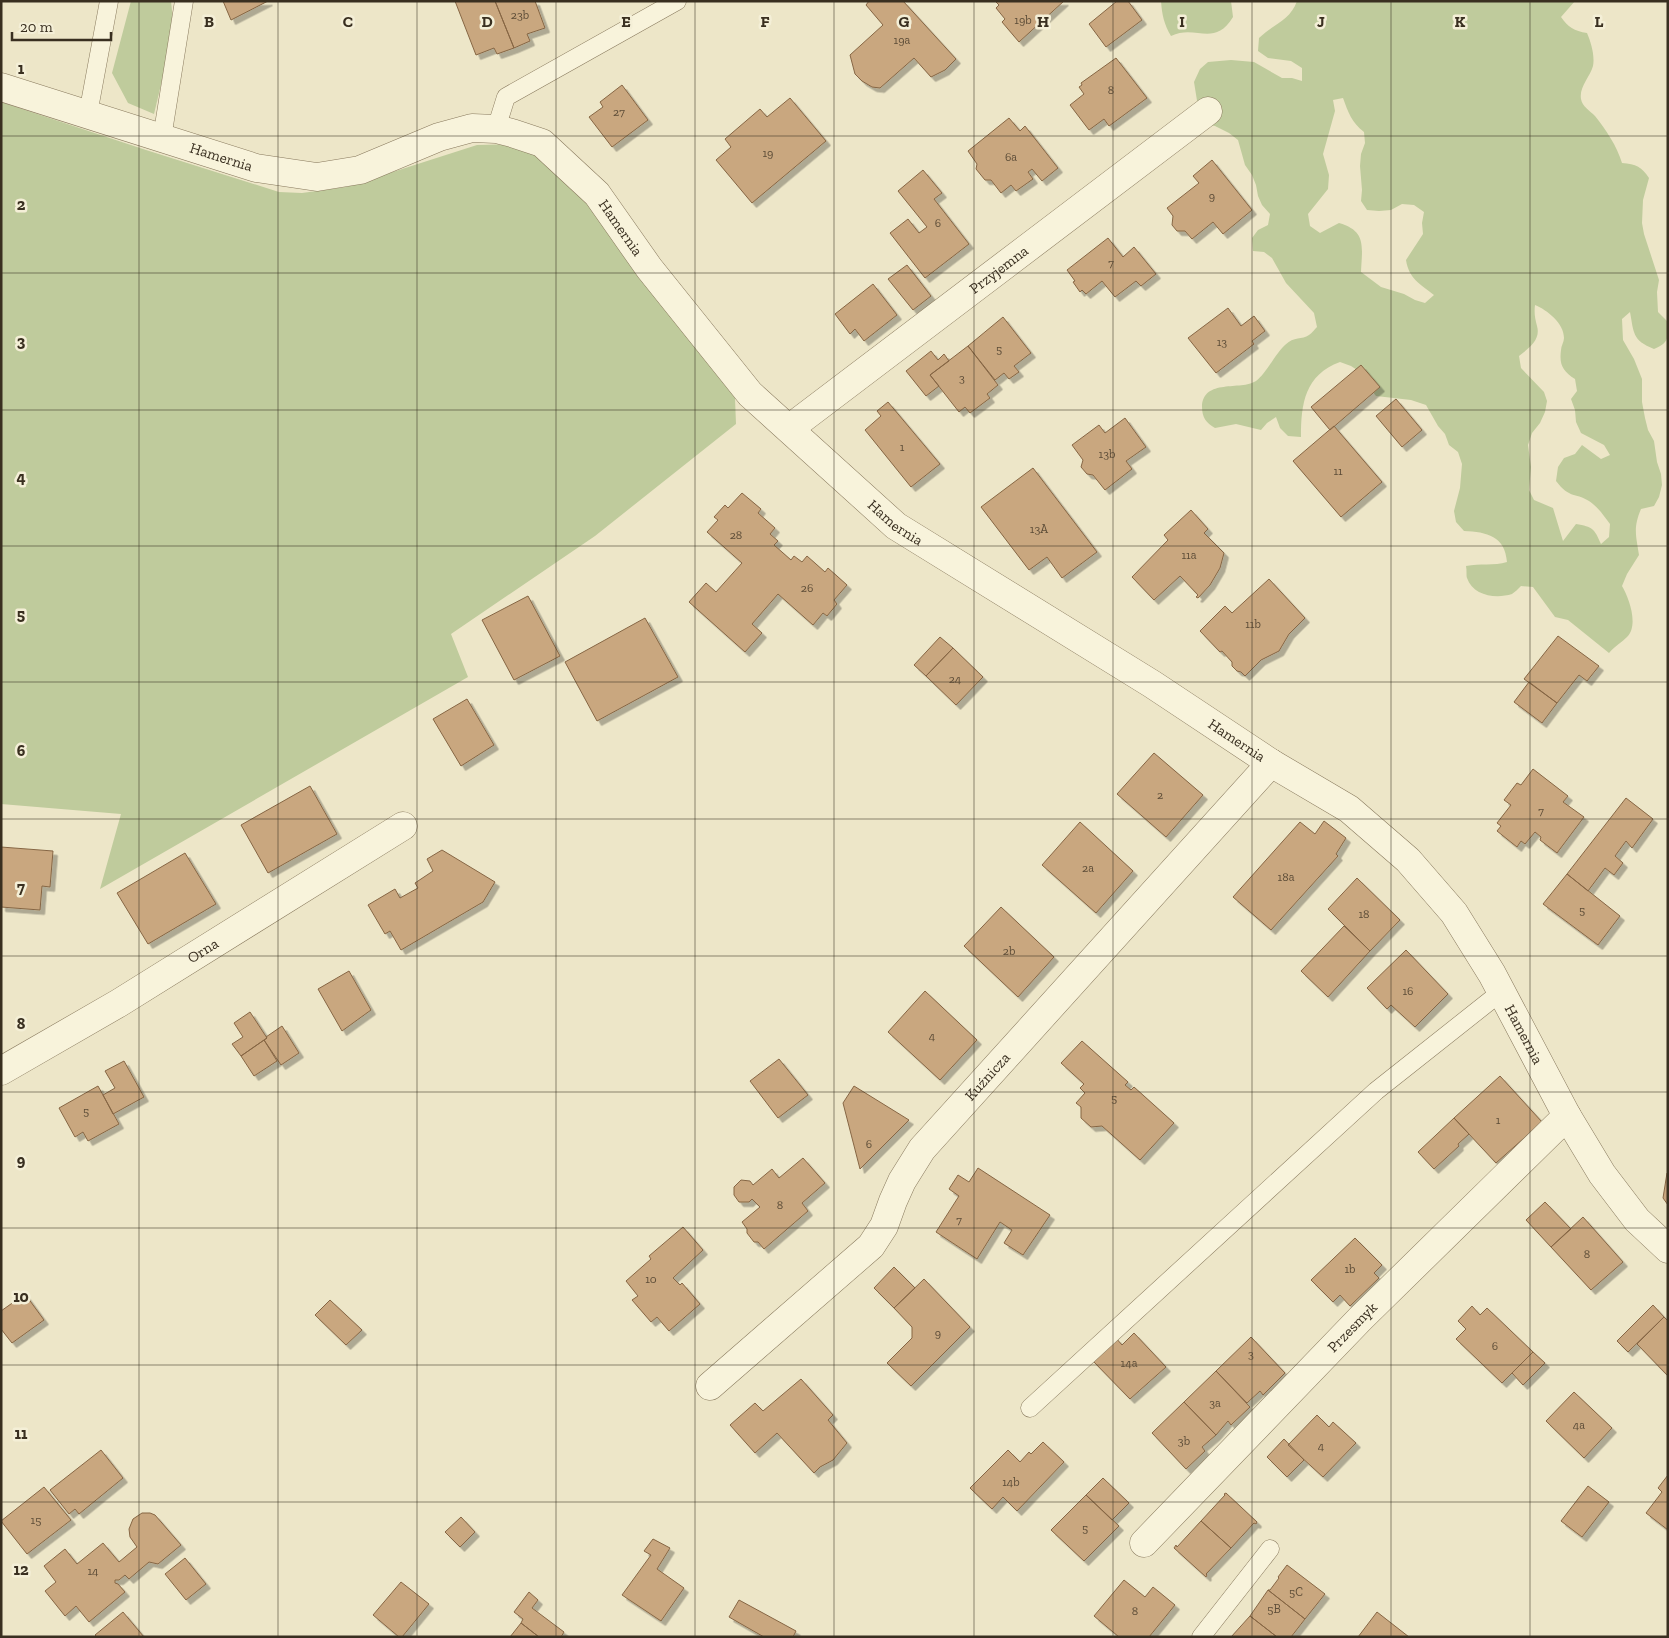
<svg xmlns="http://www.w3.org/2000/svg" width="1669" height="1638" font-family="'Zilla Slab',serif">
	<defs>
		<filter id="shadow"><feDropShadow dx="4.5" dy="4.5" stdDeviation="0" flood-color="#0004"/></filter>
	</defs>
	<rect width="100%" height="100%" fill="#ede6c8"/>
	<path fill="#bfcb9c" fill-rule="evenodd" d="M131 1H171L174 30 154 114 128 103 112 73Z
		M1161 1H1231L1233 17C1214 48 1196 24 1171 36 1164 24 1162 15 1161 1Z
		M1297 1H1575L1561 17C1568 27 1574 31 1587 33 1591 42 1595 56 1593 66 1590 77 1579 87 1581 99 1582 106 1590 111 1595 116 1606 130 1617 146 1622 163 1636 164 1642 167 1649 178L1643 200 1642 223 1644 234 1659 280 1657 292 1658 312 1668 322C1668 338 1669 343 1654 349 1632 340 1634 333 1630 312L1622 319 1623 340 1634 359 1642 379V402L1645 418 1648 430 1654 441 1657 462 1661 474 1662 485 1659 497 1654 506 1641 509C1633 528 1636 535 1639 555L1627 574 1622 586C1629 598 1639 625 1627 637 1622 642 1615 646 1609 653L1568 620 1555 617 1533 587 1521 586C1518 589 1515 592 1512 594 1496 599 1473 596 1467 578 1466 575 1467 570 1466 566 1480 563 1494 566 1507 562 1505 536 1487 532 1464 531L1456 522 1454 511 1460 488 1462 464 1458 452 1449 445 1445 434 1438 426 1426 405 1411 400 1376 396 1368 386 1363 374 1351 366 1340 362C1305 375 1301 403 1301 437L1288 436 1280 428 1276 417 1267 423 1261 430 1236 424 1215 428C1206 423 1202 417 1202 407 1203 378 1241 391 1256 381 1265 375 1276 353 1285 345 1294 336 1302 340 1309 335 1312 333 1315 329 1317 327L1314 313 1286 283 1272 258 1264 252 1253 251 1252 238 1258 230 1268 225 1270 214 1262 205 1258 196 1256 185 1252 175 1245 165 1238 140 1229 133 1215 126 1204 124 1199 113 1194 82 1200 69 1208 62 1231 60 1254 62 1282 78H1292L1302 81V68L1291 61 1268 58 1258 51 1259 38C1273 24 1290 21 1297 1ZM1343 98C1348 112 1352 123 1364 132L1365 143 1361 154 1360 166 1362 190 1361 201 1367 210 1379 211 1391 210 1402 204 1414 205 1424 212 1422 223 1423 234 1406 260C1409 279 1420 284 1434 295L1425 303 1415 300 1404 294 1381 287 1361 272C1362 247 1367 231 1339 223L1320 233 1310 226 1308 214 1328 189 1329 175 1323 154 1335 111 1333 100ZM1535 305C1547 310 1564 323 1564 338 1564 342 1561 346 1561 350 1559 365 1563 371 1575 379L1577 391 1571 399 1575 410 1576 422 1581 433 1604 445 1610 455 1601 459 1582 445 1575 454 1564 458 1558 467 1556 481C1570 499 1574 492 1589 501 1598 507 1604 516 1610 524L1609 537 1601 544C1594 528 1593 527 1576 524L1563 541 1553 508 1534 500 1529 490 1531 467 1528 445 1532 433 1540 423 1545 412 1547 401 1544 392 1521 368 1519 356C1529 348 1541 340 1537 326 1535 318 1534 313 1535 305Z
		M1 102 146 150 279 192 302 193 346 187 477 145 519 144 541 155 593 206 735 398 736 424 595 536 451 634 468 677 100 889 121 814 1 804Z"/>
	<path fill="#c9a77f" stroke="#866644" filter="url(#shadow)" d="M223 1H268L231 20Z
		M455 1H495L514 48 497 54 494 48 476 55Z
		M495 1H535L545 28 527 34 530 41 514 48Z
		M869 1H903L956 59 945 70 931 77 914 58 880 88 872 87 862 81 855 74 850 55 883 25 866 5Z
		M995 1H1064L1019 42 1002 22 1005 19 996 8 999 5Z
		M1117 1H1128L1142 20 1106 47 1089 24Z
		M1116 58 1147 98 1109 126 1104 119 1089 130 1070 105 1084 94 1079 87 1082 85 1081 83Z
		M622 85 648 120 612 147 589 117 603 107 600 102Z
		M790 98 826 141 752 203 716 160 731 147 725 139 760 109 767 117Z
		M1009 118 1020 131 1025 126 1058 168 1042 181 1032 169 1028 172 1033 179 1016 191 1011 185 1001 193 991 180H985L976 169 977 164 968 151Z
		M1212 160 1252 210 1223 234 1213 222 1192 239 1185 231H1177L1172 225 1173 216 1167 208 1199 183 1193 176Z
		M923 170 942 193 934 199 969 244 925 278 890 233 908 219 919 233 927 227 898 191Z
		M1108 238 1123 257 1134 247 1156 274 1141 286 1136 281 1115 297 1102 281 1086 294 1082 290 1080 292 1073 282 1075 281 1067 270Z
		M907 265 931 296 913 310 888 279Z
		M873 284 897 315 864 341 855 329 850 334 835 314Z
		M1228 308 1241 326 1254 316 1265 331 1252 341 1254 344 1216 373 1188 338Z
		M1003 317 1031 353 1014 366 1019 372 1009 379 1004 373 995 380 968 346Z
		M968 346 998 385 987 394 990 398 970 413 965 407 959 412 930 375Z
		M931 351 938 360 944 354 949 361 930 375 939 386 926 396 906 371Z
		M1361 365 1380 387 1330 430 1311 407Z
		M1396 399 1422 430 1402 447 1376 416Z
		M888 402 940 464 911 487 865 430 881 416 877 411Z
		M1125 418 1146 447 1126 461 1132 469 1105 490 1093 475 1087 474 1081 467 1083 460 1072 445 1099 425 1105 433Z
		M1334 426 1382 482 1341 517 1293 461Z
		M1033 468 1097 552 1062 578 1047 557 1029 570 981 507Z
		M742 493 761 509 758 513 775 528 770 534 778 541 774 545 791 560 794 556 802 562 807 556 825 572 828 568 847 585 834 600 837 604 827 616 823 613 813 625 778 594 752 624 762 633 745 652 689 602 706 583 716 592 742 563 707 532 718 520 714 517 725 505 728 508Z
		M1191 510 1208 529 1204 533 1224 553 1220 568 1210 585 1198 598 1196 597 1198 595 1180 576 1154 600 1132 577 1168 540 1164 535Z
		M1269 579 1305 618 1289 634 1279 651 1261 660 1245 676 1241 672 1237 671 1232 666V662L1222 651 1220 652 1200 631 1225 606 1232 613Z
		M528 596 560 656 514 680 482 620Z
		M645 618 678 677 597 721 565 662Z
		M1558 636 1599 666 1587 681 1579 675 1557 703 1524 679Z
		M940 637 953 648 926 676 914 665Z
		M953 648 983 677 956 705 926 676Z
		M1529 682 1557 703 1542 723 1514 702Z
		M467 699 494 745 461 766 433 719Z
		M1154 753 1203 795 1166 837 1117 794Z
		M1533 769 1568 796 1563 802 1584 817 1557 853 1540 840 1541 837 1535 832 1525 844 1521 841 1517 847 1497 831 1501 826 1497 823 1511 805 1504 800 1517 783 1521 785Z
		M310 786 337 834 268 873 241 825Z
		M1626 798 1653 819 1632 848 1626 841 1615 856 1623 863 1614 875 1605 868 1588 891 1567 874Z
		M1324 821 1346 838 1336 854 1338 856 1271 930 1233 897 1300 822 1315 834Z
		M1080 822 1133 871 1096 913 1042 865Z
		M1 847 53 851 50 887 42 886 40 910 1 907Z
		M442 850 495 882 483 902 401 950 390 931 385 934 368 905 395 889 400 898 418 888 415 883 433 871 427 859Z
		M185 853 216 904 148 944 117 893Z
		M1567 874 1620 916 1598 945 1543 904Z
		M1357 878 1400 920 1370 951 1328 909Z
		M1001 907 1054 957 1018 997 964 946Z
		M1344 926 1370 951 1328 997 1301 971Z
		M1406 950 1448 994 1415 1027 1391 1005 1387 1009 1367 988Z
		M349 971 371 1010 342 1031 318 989Z
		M925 991 977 1040 940 1080 888 1032Z
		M250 1012 267 1038 241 1056 232 1044 243 1037 234 1023Z
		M282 1026 299 1053 281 1065 264 1040 267 1038 266 1037Z
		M264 1040 277 1061 254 1076 241 1056Z
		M1082 1041 1128 1082 1125 1085 1131 1090 1134 1087 1174 1123 1140 1160 1102 1126 1091 1127 1081 1118V1107L1076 1103 1085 1093 1080 1088 1084 1084 1061 1063Z
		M779 1059 808 1095 778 1118 750 1081Z
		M124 1061 144 1097 113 1114 103 1095 115 1088 105 1071Z
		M1500 1076 1542 1122 1496 1163 1454 1118Z
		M98 1086 119 1124 88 1141 83 1132 75 1137 59 1108Z
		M854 1086 909 1120 860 1169 843 1103Z
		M1454 1118 1469 1134 1458 1144 1459 1146 1434 1169 1418 1152Z
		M803 1158 825 1183 802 1203 808 1211 764 1249 758 1242H754L747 1233V1229L742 1222 760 1207 752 1199 749 1202H739L734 1195V1187L741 1180 750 1181 753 1185 772 1169 779 1178Z
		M978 1168 1050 1215 1023 1255 1004 1243 1012 1230 1000 1222 977 1259 936 1232 959 1196 949 1189 958 1175 969 1182Z
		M1667 1173H1668V1205L1663 1198Z
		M1545 1202 1571 1229 1551 1247 1526 1220Z
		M1583 1217 1623 1262 1591 1290 1551 1247Z
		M683 1227 703 1250 673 1278 680 1285 682 1283 700 1304 669 1331 657 1317 651 1322 632 1300 638 1296 626 1281 651 1259 649 1256Z
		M1355 1238 1382 1265 1374 1273 1379 1278 1350 1306 1340 1295 1333 1302 1311 1280Z
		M894 1267 915 1288 894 1308 874 1288Z
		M924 1279 970 1327 911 1386 887 1363 912 1338V1327L894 1308Z
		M25 1294 44 1320 12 1343 1 1329V1311Z
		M330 1300 362 1330 346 1345 315 1315Z
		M1653 1305 1664 1317 1628 1352 1617 1341Z
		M1472 1306 1480 1315 1487 1308 1533 1352 1502 1383 1456 1339 1466 1329 1458 1321Z
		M1664 1317 1668 1321V1376L1637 1344Z
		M1134 1333 1166 1367 1130 1399 1092 1360 1116 1338 1122 1345Z
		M1251 1337 1285 1373 1263 1395 1260 1391 1247 1403 1216 1371Z
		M1533 1352 1545 1363 1523 1385 1512 1373Z
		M1216 1371 1250 1407 1231 1425 1228 1421 1216 1435 1184 1402Z
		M801 1379 833 1415 828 1420 847 1443 833 1460 820 1467 814 1473 777 1433 755 1453 730 1425 755 1403 763 1411Z
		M1574 1392 1612 1428 1584 1458 1546 1421Z
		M1184 1402 1216 1435 1202 1447 1205 1451 1186 1469 1152 1433Z
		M1317 1415 1329 1427 1333 1422 1356 1443 1323 1477 1288 1445Z
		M1284 1439 1304 1460 1287 1477 1267 1457Z
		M1043 1442 1064 1462 1017 1511 1003 1497 992 1509 970 1488 1008 1450 1020 1462 1029 1452 1031 1454Z
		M101 1450 123 1478 79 1514 75 1509 69 1514 50 1490Z
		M1668 1475V1530L1646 1513 1662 1492 1658 1488Z
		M1103 1478 1129 1503 1112 1520 1086 1495Z
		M1588 1486 1609 1502 1582 1537 1561 1521Z
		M44 1487 71 1520 27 1554 1 1521Z
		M1226 1493 1257 1522 1256 1524 1254 1523 1231 1548 1201 1521 1225 1495 1224 1494Z
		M1086 1495 1119 1526 1084 1561 1051 1530Z
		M142 1513H150L155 1515 181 1545 158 1564 149 1562 129 1579 125 1575 119 1580H115V1583L118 1584 125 1592 89 1622 76 1606 65 1616 45 1591 56 1582 44 1566 65 1549 77 1564 103 1543 119 1562 137 1547 130 1537 129 1529 133 1519Z
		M461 1517 475 1532 460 1547 445 1532Z
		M1201 1521 1231 1548 1206 1574 1207 1575 1206 1577 1174 1548 1176 1545 1177 1547Z
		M653 1539 670 1548 657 1569 684 1588 661 1621 622 1595 651 1555 644 1551Z
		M185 1558 206 1584 186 1600 165 1574Z
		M1287 1565 1325 1594 1305 1619 1268 1590H1270L1279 1578 1278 1577Z
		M1124 1580 1145 1597 1153 1587 1175 1605 1149 1637H1119L1094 1616Z
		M401 1582 429 1604 402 1637H399L373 1615Z
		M1268 1590 1305 1619 1291 1637H1277L1250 1616Z
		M529 1592 538 1600 532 1608 564 1632 561 1637H539L521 1623 523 1619 514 1612Z
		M739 1600 796 1631 793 1637H764L729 1617Z
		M123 1612 144 1637H97L95 1635Z
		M1377 1612 1409 1637H1358Z
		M1250 1616 1277 1637H1231Z
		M521 1623 539 1637H510Z"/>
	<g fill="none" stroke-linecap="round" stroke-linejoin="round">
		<g stroke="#88795d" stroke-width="19">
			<path id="service" d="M88 114 109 1
				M496 129 506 97 677 1
				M162 138 184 1
				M1030 1408 1376 1091 1501 992
				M1201 1637 1270 1549"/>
		</g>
		<g stroke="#88795d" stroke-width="29">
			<g id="minor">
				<path id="s1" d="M1 87 256 168 317 177 360 170 439 137 472 128 496 129 512 133 542 143 597 194 649 268 750 394 896 526 1152 684 1271 763 1349 809 1408 860 1454 913 1492 974 1567 1116 1602 1174 1637 1220 1668 1249"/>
				<path id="s2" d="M790 428 1208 111"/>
				<path id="s3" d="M1 1071 119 1003 403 826"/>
				<path id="s4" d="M710 1386 871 1246 884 1226 893 1201 902 1181 922 1149 1271 763"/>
				<path id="s5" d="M1144 1543 1360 1319 1567 1116"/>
			</g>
		</g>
		<use href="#service" stroke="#f8f3db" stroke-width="18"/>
		<use href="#minor" stroke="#f8f3db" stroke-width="28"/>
	</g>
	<path fill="none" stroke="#392f20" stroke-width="1" stroke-opacity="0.55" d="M139 1V1637M278 1V1637M417 1V1637M556 1V1637M695 1V1637M834 1V1637M974 1V1637M1113 1V1637M1252 1V1637M1391 1V1637M1530 1V1637M1 136H1668M1 273H1668M1 410H1668M1 546H1668M1 682H1668M1 819H1668M1 956H1668M1 1092H1668M1 1228H1668M1 1365H1668M1 1502H1668"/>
	<g text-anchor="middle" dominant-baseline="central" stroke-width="5" stroke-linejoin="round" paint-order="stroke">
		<g font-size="12" fill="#5d4d38">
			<text x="520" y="15">23b</text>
			<text x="1023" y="20">19b</text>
			<text x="902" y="40">19a</text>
			<text x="1111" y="90">8</text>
			<text x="619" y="112">27</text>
			<text x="768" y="153">19</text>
			<text x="1011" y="157">6a</text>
			<text x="1212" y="196">9</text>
			<text x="938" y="223">6</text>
			<text x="1111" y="263">7</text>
			<text x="1222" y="342">13</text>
			<text x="999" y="349">5</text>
			<text x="962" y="378">3</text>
			<text x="902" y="447">1</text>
			<text x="1107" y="454">13b</text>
			<text x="1338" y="471">11</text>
			<text x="1039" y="529">13A</text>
			<text x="736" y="535">28</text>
			<text x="1189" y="555">11a</text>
			<text x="807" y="588">26</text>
			<text x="1253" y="624">11b</text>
			<text x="955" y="679">24</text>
			<text x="1160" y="795">2</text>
			<text x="1541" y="811">7</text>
			<text x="1088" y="868">2a</text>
			<text x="1286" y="877">18a</text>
			<text x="1582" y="910">5</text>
			<text x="1364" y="914">18</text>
			<text x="1009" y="951">2b</text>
			<text x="1408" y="991">16</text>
			<text x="932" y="1036">4</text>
			<text x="1114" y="1098">5</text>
			<text x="86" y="1111">5</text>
			<text x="1498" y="1120">1</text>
			<text x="869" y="1144">6</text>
			<text x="780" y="1205">8</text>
			<text x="959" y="1220">7</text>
			<text x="1587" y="1254">8</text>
			<text x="1350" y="1269">1b</text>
			<text x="651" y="1279">10</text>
			<text x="938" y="1333">9</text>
			<text x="1495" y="1346">6</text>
			<text x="1251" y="1354">3</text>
			<text x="1129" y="1363">14a</text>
			<text x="1215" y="1403">3a</text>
			<text x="1579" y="1425">4a</text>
			<text x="1184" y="1441">3b</text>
			<text x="1321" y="1446">4</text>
			<text x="1011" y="1482">14b</text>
			<text x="36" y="1520">15</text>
			<text x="1085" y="1528">5</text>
			<text x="93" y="1571">14</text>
			<text x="1296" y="1592">5C</text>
			<text x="1274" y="1609">5B</text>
			<text x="1135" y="1611">8</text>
		</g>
		<g font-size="15" fill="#392f20" stroke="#f4efd7">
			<text stroke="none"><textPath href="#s1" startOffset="231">Hamernia</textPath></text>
			<text stroke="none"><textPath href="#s1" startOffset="681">Hamernia</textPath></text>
			<text stroke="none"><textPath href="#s2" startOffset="262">Przyjemna</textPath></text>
			<text stroke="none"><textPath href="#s1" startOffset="1086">Hamernia</textPath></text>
			<text stroke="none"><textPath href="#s1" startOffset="1491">Hamernia</textPath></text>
			<text stroke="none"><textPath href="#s3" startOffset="235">Orna</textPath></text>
			<text stroke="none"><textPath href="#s1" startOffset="1911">Hamernia</textPath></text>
			<text stroke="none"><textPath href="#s4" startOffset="421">Kuźnicza</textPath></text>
			<text stroke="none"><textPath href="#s5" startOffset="300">Przesmyk</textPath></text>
		</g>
	</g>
	<g font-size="16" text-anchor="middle" font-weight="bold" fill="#392f20" stroke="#f4efd7" stroke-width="5" stroke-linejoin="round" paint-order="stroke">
		<text x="209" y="27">B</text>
		<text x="348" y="27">C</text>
		<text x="487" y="27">D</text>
		<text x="626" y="27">E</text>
		<text x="765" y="27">F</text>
		<text x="904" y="27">G</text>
		<text x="1043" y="27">H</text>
		<text x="1182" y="27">I</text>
		<text x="1321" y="27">J</text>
		<text x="1460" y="27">K</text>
		<text x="1599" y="27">L</text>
		<text x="21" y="74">1</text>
		<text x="21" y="210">2</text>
		<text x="21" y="347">3</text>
		<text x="21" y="483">4</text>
		<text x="21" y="620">5</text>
		<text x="21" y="756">6</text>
		<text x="21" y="893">7</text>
		<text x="21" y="1029">8</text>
		<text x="21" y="1166">9</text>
		<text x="21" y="1302">10</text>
		<text x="21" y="1439">11</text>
		<text x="21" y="1575">12</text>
	</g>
	<rect width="1669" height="1638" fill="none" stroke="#392f20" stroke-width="5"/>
	<path d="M12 32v8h99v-8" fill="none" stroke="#392f20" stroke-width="2.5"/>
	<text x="20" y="32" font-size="15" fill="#392f20" stroke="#f4efd7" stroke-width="4" paint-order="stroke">20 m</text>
</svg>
